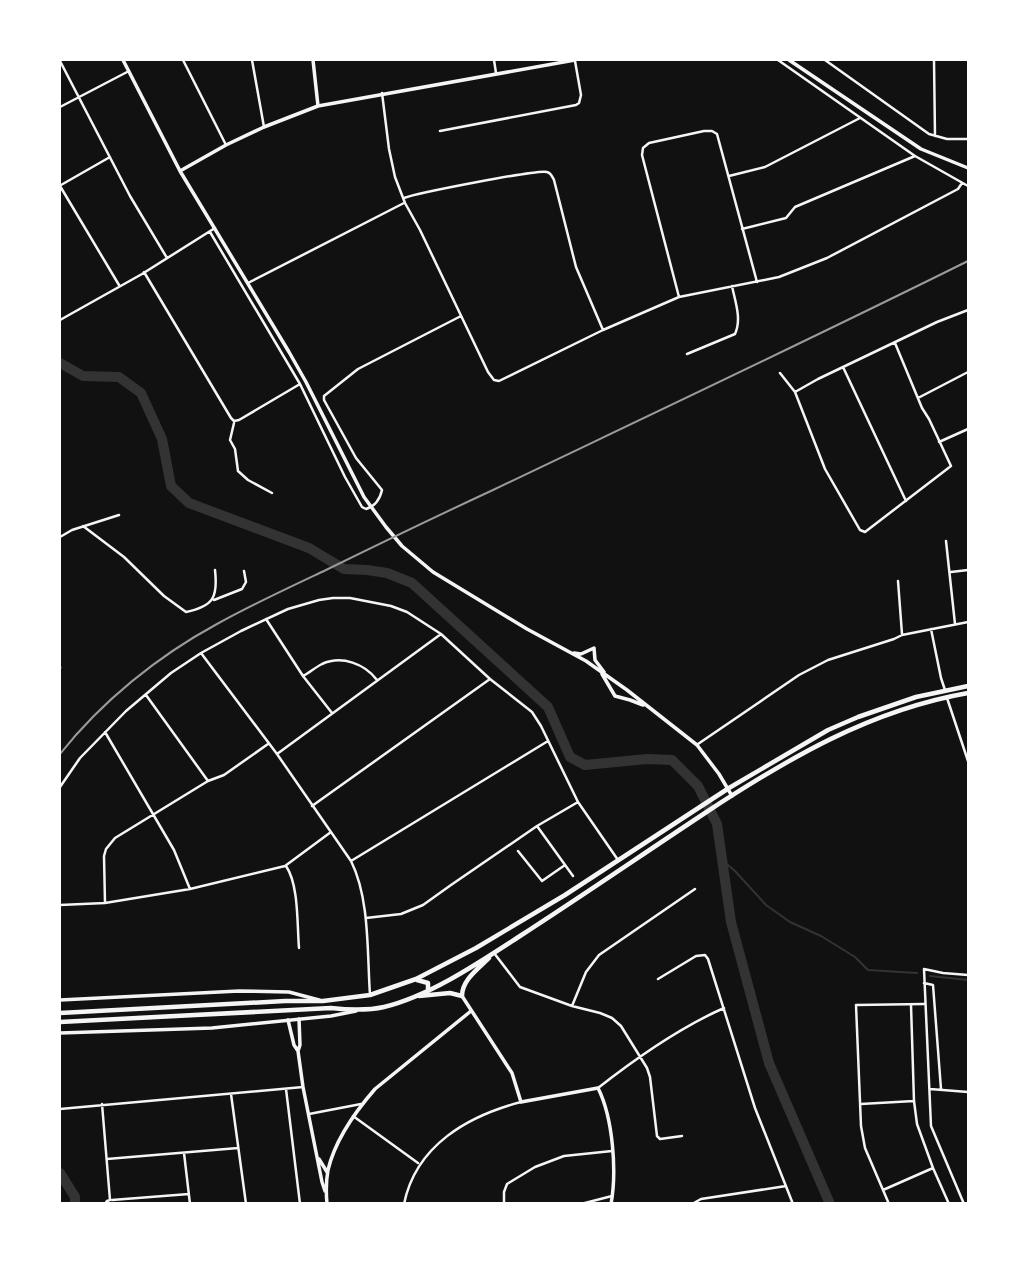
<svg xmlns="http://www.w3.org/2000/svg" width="1028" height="1263" font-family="Roboto,sans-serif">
	<rect width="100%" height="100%" fill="#111"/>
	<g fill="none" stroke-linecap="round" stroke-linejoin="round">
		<path stroke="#333" stroke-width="2" d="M722 860 735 871 766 905 790 922 821 936 855 957 868 970 917 973
			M930 976 968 980"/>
		<path stroke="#333" stroke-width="10" d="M60 363 83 376 119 377 141 393 162 439 171 486 189 503 309 548 344 569 367 570 387 573 412 583 548 707 570 757 585 765 647 759 672 760 698 786 717 824 731 922 769 1063 830 1204
			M60 1173 75 1197V1204"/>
		<path stroke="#f5f5f5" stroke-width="2.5" d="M183 60 226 145
			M252 60 264 127
			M494 60 496 73
			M778 60 915 156 968 186
			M825 60 929 134 947 139H968
			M934 60 935 136
			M60 61 130 196 167 258
			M382 93 389 149 395 177 405 203 420 230 488 372 494 380 499 381 603 330 679 297 779 277 827 258 958 189 962 183
			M60 107 129 71
			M440 131 576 105 579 103 581 95 575 61
			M729 176 765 167 860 118
			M61 185 110 157
			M60 186 119 285
			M404 198C417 193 539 169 547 172 551 173 552 176 554 180L576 267 603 330
			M742 229 786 218 795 207 915 156
			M210 232 300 384 345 477 362 507 366 509C376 506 380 499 382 490L356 458 324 400V396L358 369 461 316
			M144 272 231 418 234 421 239 420 300 384
			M248 283 404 203
			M679 297 642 155 643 148 649 143 704 131H712L717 134 757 282
			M60 320 142 274 215 228
			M687 354 735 334C742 319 735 301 732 286
			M843 367 906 501
			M780 373 795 392 825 469 860 530 865 532 951 466 929 419 922 408 895 343
			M795 392 818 379 937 322 968 310
			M918 398 968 372
			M234 423 230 440 235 449 238 471 248 480 272 493
			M939 442 968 429
			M83 526 124 557 164 596 186 612C214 606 218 597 215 570
			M60 537 72 530 119 515
			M946 541 955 624
			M951 572 968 570
			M898 581 902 634
			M214 600 242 589 246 582 244 571
			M266 619 303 676 332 713
			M931 629 941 678 945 690
			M201 653 277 754 351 861C370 899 367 953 370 995
			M60 667V668
			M303 676C310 672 316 667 322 664 342 655 365 664 377 680
			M146 695 208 781
			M947 698 968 761
			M105 732 174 850 190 889
			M698 744 799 675 828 660 894 639 902 635 968 622
			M277 754 441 634
			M60 787 80 758 126 711 171 673 201 653 241 631 288 609 319 600 333 598H350L391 606 407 612 441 634 490 679 532 712 541 726 578 802 618 860
			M312 806 490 679
			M537 826 573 876
			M518 851 542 881 565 865
			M351 861 548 741
			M286 866C299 885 297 925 299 948
			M105 903 104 856 106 849 115 838 208 781 224 775 268 744
			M60 905 105 903 190 889 285 866 331 832
			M366 918 401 914 423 905 451 885 537 826 578 802
			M494 953 520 987 572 1006 600 1013 612 1018 621 1026 647 1068 650 1077 657 1136 660 1139 682 1136
			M658 979 696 956 705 955 708 959 755 1108 793 1204
			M924 983 933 985 941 1089
			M911 1005 914 1101 917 1124 933 1168 949 1204
			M572 1006 586 972 599 955 695 889
			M598 1088C635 1059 681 1027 724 1008
			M286 1089 300 1204
			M930 1089 968 1092
			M231 1094 246 1204
			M102 1104 110 1200 107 1201 105 1204
			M861 1104 914 1101
			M60 1109 303 1087
			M309 1114 361 1104
			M353 1116 418 1163
			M184 1153 190 1204
			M107 1159 238 1148
			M883 1190 933 1168
			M112 1200 189 1194
			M404 1204C416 1145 468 1116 521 1102
			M504 1204V1192L507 1184 535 1167 564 1156 612 1151
			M581 1204 612 1196
			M692 1204 701 1199 786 1186
			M889 1204 865 1148 861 1126 856 1005 924 1004
			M964 1204 931 1126 924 969 943 973 968 975"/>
		<path stroke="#f5f5f5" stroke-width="3.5" d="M123 60 180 171 289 352 306 382 364 497 386 527 402 546 433 572 527 629 586 661 627 690 697 745 719 774 732 796
			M313 60 318 106
			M789 60 921 149 968 168
			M180 171 226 145 264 127 318 106 575 60
			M574 653 581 654 594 648 595 660 604 672
			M602 674 615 696 630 700 643 705
			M299 1019 300 1045 298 1051 303 1087 322 1182 325 1191
			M288 1020 294 1045 298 1051
			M319 1159 327 1172
			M327 1204C326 1193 326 1181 328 1170 335 1140 355 1112 375 1089L471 1011"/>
		<path stroke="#f5f5f5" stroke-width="3.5" d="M462 996 512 1073 521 1102 598 1088C613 1118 617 1171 611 1204
			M60 1000 239 991 289 992 319 1000
			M60 1033 212 1028 331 1016 356 1011"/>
		<path stroke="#f5f5f5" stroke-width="4.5" d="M417 980 428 983V989
			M419 996 450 993 462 996C462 980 478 969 489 958
			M60 1013 285 1001H323L370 995 416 979 476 948 565 895 729 788 828 730 858 717 916 697 968 686
			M60 1022 331 1008C349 1010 366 1011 384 1007 430 996 480 962 520 936 582 896 643 854 705 813 787 759 870 710 968 693"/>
		<path stroke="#9a9a9a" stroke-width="2" d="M60 754C102 701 158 656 217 624 253 604 290 587 326 570 381 543 437 516 493 490 652 414 811 339 968 261"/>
	</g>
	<rect width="1028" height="1263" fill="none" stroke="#ffffff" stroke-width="122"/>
</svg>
